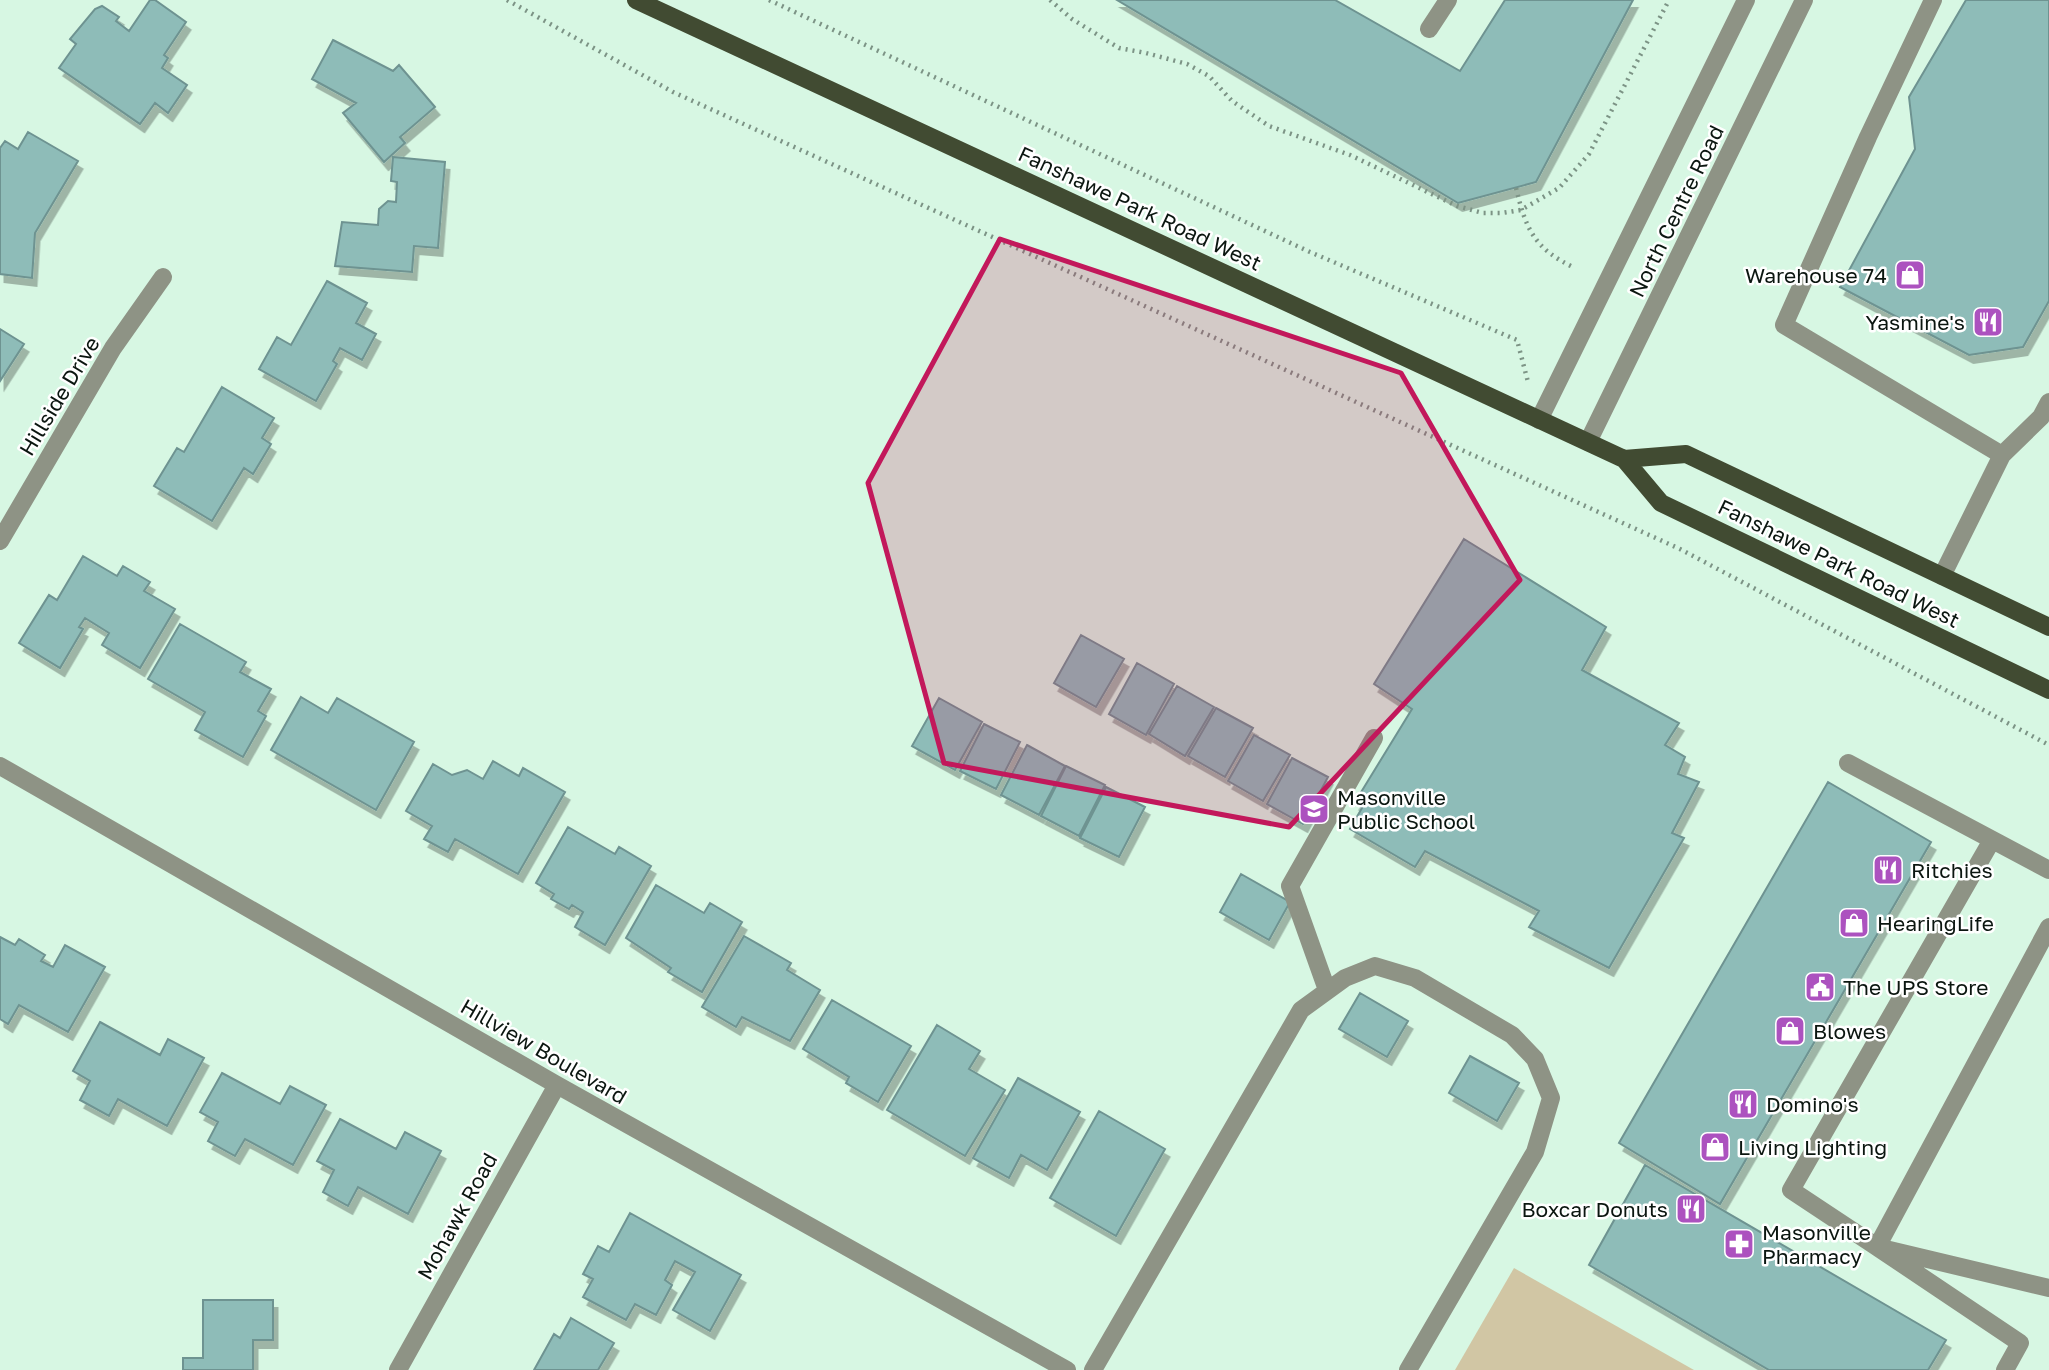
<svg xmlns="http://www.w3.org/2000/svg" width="2049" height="1370" font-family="'Golos Text',sans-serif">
	<defs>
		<filter id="shadow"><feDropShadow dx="4.5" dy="8" stdDeviation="0" flood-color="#0004"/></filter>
	</defs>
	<rect width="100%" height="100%" fill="#d7f7e3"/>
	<path fill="#d1c6a4" d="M1514 1268 1694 1370H1455Z"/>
	<path fill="#8ebcb8" stroke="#6e9391" stroke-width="2" filter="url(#shadow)" d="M150 0H155L186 22 164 55 168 58 162 68 187 85 168 113 155 103 140 124 59 68 76 44 70 39 95 9 102 6 119 17 116 21 129 31Z
		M1117 0H1335L1460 71 1505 0H1633L1536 182 1458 203Z
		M1966 0H2049V301L2023 347 1969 355 1840 287 1915 149 1909 97Z
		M333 40 393 71 399 65 435 107 400 137 405 143 384 162 343 113 356 103 312 79Z
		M28 132 78 161 35 233 32 278 0 274V148L5 141 18 149Z
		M393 157 445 162 438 248 414 246 412 272 335 266 342 222 378 225 379 209 388 201 396 202 397 182 391 181Z
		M327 281 367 303 356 323 376 334 362 360 340 348 333 361 337 364 316 401 259 369 277 337 291 345Z
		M0 329 24 344 0 381Z
		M222 387 274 418 262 438 271 444 253 474 244 468 212 521 154 486 177 448 184 452Z
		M1464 539 1606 627 1582 670 1679 723 1665 745 1685 757 1678 774 1699 782 1672 833 1684 838 1609 968 1529 927 1539 911 1425 851 1415 867 1350 829 1362 808 1355 802 1412 709 1374 684Z
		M83 556 117 576 123 566 150 582 144 591 175 609 140 668 102 645 109 633 85 618 79 627 83 629 60 668 19 643 49 595 57 600Z
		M180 624 246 662 240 672 271 689 258 711 266 716 243 757 195 730 205 712 148 679Z
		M1081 635 1124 659 1096 707 1054 683Z
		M1137 663 1174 684 1146 735 1109 714Z
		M1177 686 1214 707 1185 756 1149 734Z
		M301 697 328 713 337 698 414 742 376 810 271 750Z
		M939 698 982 722 955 770 912 746Z
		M1216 708 1253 728 1225 777 1188 756Z
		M984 724 1020 742 996 789 960 771Z
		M1254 735 1290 755 1263 801 1228 781Z
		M1027 745 1065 766 1039 815 1001 795Z
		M1292 758 1328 777 1303 824 1267 804Z
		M493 761 519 776 523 768 565 792 518 874 455 839 448 852 424 839 432 826 406 811 433 764 452 775 467 770 483 779Z
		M1066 766 1105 785 1079 836 1041 816Z
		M1828 782 1931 842 1720 1204 1619 1143Z
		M1106 787 1145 807 1119 857 1080 838Z
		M568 827 615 854 619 847 651 866 605 945 575 927 583 912 572 905 569 909 551 899 554 894 536 883Z
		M1241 874 1290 902 1269 940 1220 912Z
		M656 885 704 913 710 903 742 922 702 992 668 972 671 968 626 938Z
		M744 936 791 963 787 970 820 990 790 1041 742 1017 736 1027 702 1007Z
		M0 937 15 945 19 939 45 955 41 961 53 967 65 945 105 967 68 1032 19 1005 8 1024 0 1019Z
		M1360 993 1408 1021 1387 1057 1339 1029Z
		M832 1000 911 1046 878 1102 846 1083 849 1077 803 1049Z
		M100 1022 160 1055 168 1039 204 1058 167 1126 118 1099 109 1116 80 1100 90 1081 73 1071Z
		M937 1025 980 1051 969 1069 1005 1090 965 1156 887 1110Z
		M1470 1056 1519 1083 1497 1121 1449 1093Z
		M222 1073 280 1104 290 1086 326 1105 293 1165 245 1139 235 1156 208 1141 218 1122 200 1112Z
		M1018 1078 1080 1112 1047 1170 1021 1155 1009 1178 973 1158Z
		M1099 1111 1165 1149 1116 1236 1050 1198Z
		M340 1119 396 1149 405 1132 441 1151 408 1214 358 1187 348 1206 323 1192 334 1170 317 1161Z
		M1645 1165 1946 1340 1928 1370H1769L1589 1265Z
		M630 1213 741 1275 710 1331 673 1310 695 1272 675 1261 665 1280 672 1285 656 1315 635 1304 626 1320 583 1297 593 1279 583 1274 598 1246 609 1252Z
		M203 1300H273V1340H253V1370H183V1358H203Z
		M571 1318 614 1343 598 1370H534L554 1334 560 1338Z"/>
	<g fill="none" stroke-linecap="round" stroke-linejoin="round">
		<path stroke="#7c9385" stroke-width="4.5" stroke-dasharray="2 5" stroke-linecap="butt" d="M507 0 673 92 1680 549 2049 745
			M769 0 1310 252 1517 340 1528 382
			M1050 0 1072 19 1119 48 1146 53 1187 64 1209 76 1232 101 1269 126 1350 155 1457 206 1483 213H1502L1521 210 1559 188 1589 154 1669 0
			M1516 188C1526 229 1534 249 1575 268"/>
		<path stroke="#8e9385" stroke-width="18" d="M1933 0 1868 137 1784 325 2002 455
			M1429 29 1448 0
			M1539 420 1746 0
			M1588 442 1804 0
			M0 541 113 348 163 277
			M1942 576 2002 455 2041 417 2049 402
			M1848 763 2049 870
			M0 766 557 1085 1067 1370
			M1992 840 1791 1190 1877 1247 2049 1288
			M1327 990 1290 886 1374 738
			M398 1370 557 1085
			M1093 1370 1301 1010 1345 978 1375 966 1415 978 1512 1035 1535 1059 1551 1098 1535 1152 1408 1370
			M2005 1370 2020 1343 1877 1247 2049 927"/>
		<path stroke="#414b32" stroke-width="18" d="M636 0 1624 459 1661 503 2049 690
			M1624 459 1686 454 2049 627"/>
	</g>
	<path fill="#c2185b" fill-opacity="0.2" stroke="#c2185b" stroke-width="5" stroke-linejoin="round" d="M1000 239 1401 373 1520 580 1289 827 944 763 868 483Z"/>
	<defs>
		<g id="shop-square" transform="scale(1.575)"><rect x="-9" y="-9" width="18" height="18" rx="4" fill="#ac52bf" stroke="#fff"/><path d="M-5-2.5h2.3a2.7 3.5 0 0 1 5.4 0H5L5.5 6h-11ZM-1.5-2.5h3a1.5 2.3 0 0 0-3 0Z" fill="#fff"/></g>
		<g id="restaurant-square" transform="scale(1.575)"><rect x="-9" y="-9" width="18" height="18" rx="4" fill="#ac52bf" stroke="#fff"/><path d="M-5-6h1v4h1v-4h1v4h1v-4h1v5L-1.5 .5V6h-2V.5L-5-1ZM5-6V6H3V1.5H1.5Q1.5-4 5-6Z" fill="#fff"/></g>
		<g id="school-square" transform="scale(1.575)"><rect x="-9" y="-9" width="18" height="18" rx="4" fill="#ac52bf" stroke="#fff"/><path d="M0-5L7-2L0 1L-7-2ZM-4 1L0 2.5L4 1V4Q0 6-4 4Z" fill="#fff"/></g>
		<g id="civic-square" transform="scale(1.575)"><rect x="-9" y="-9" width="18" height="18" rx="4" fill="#ac52bf" stroke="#fff"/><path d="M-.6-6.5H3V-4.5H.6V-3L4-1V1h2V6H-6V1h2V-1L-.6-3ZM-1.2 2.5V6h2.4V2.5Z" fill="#fff"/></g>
		<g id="pharmacy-square" transform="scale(1.575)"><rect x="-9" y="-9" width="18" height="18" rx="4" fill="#ac52bf" stroke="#fff"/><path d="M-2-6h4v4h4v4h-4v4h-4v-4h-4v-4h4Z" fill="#fff"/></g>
	</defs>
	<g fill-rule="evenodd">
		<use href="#shop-square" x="1910" y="275"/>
		<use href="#restaurant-square" x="1988" y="322"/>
		<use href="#school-square" x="1314" y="809"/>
		<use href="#restaurant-square" x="1888" y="870"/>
		<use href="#shop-square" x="1854" y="923"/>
		<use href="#civic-square" x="1820" y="987"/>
		<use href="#shop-square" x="1790" y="1031"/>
		<use href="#restaurant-square" x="1743" y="1104"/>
		<use href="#shop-square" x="1715" y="1147"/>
		<use href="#restaurant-square" x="1691" y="1209"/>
		<use href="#pharmacy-square" x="1739" y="1244"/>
	</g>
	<g text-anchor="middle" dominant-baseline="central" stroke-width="5" stroke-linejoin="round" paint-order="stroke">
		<g font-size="21" fill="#0b1610" stroke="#fff">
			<text transform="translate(1140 208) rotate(25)">Fanshawe Park Road West</text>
			<text transform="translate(1676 211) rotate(-64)">North Centre Road</text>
			<text transform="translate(59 396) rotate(-59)">Hillside Drive</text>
			<text transform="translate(1839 563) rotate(26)">Fanshawe Park Road West</text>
			<text transform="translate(544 1051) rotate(30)">Hillview Boulevard</text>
			<text transform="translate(457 1216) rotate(-61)">Mohawk Road</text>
		</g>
		<g font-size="21" fill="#0b1610" stroke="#fff" text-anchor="start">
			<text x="1887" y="275" text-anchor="end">Warehouse 74</text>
			<text x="1965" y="322" text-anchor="end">Yasmine's</text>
			<text x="1337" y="797">Masonville<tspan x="1337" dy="24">Public School</tspan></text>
			<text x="1911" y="870">Ritchies</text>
			<text x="1877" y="923">HearingLife</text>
			<text x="1843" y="987">The UPS Store</text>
			<text x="1813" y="1031">Blowes</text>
			<text x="1766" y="1104">Domino's</text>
			<text x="1738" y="1147">Living Lighting</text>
			<text x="1668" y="1209" text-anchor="end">Boxcar Donuts</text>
			<text x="1762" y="1232">Masonville<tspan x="1762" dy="24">Pharmacy</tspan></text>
		</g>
	</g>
</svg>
